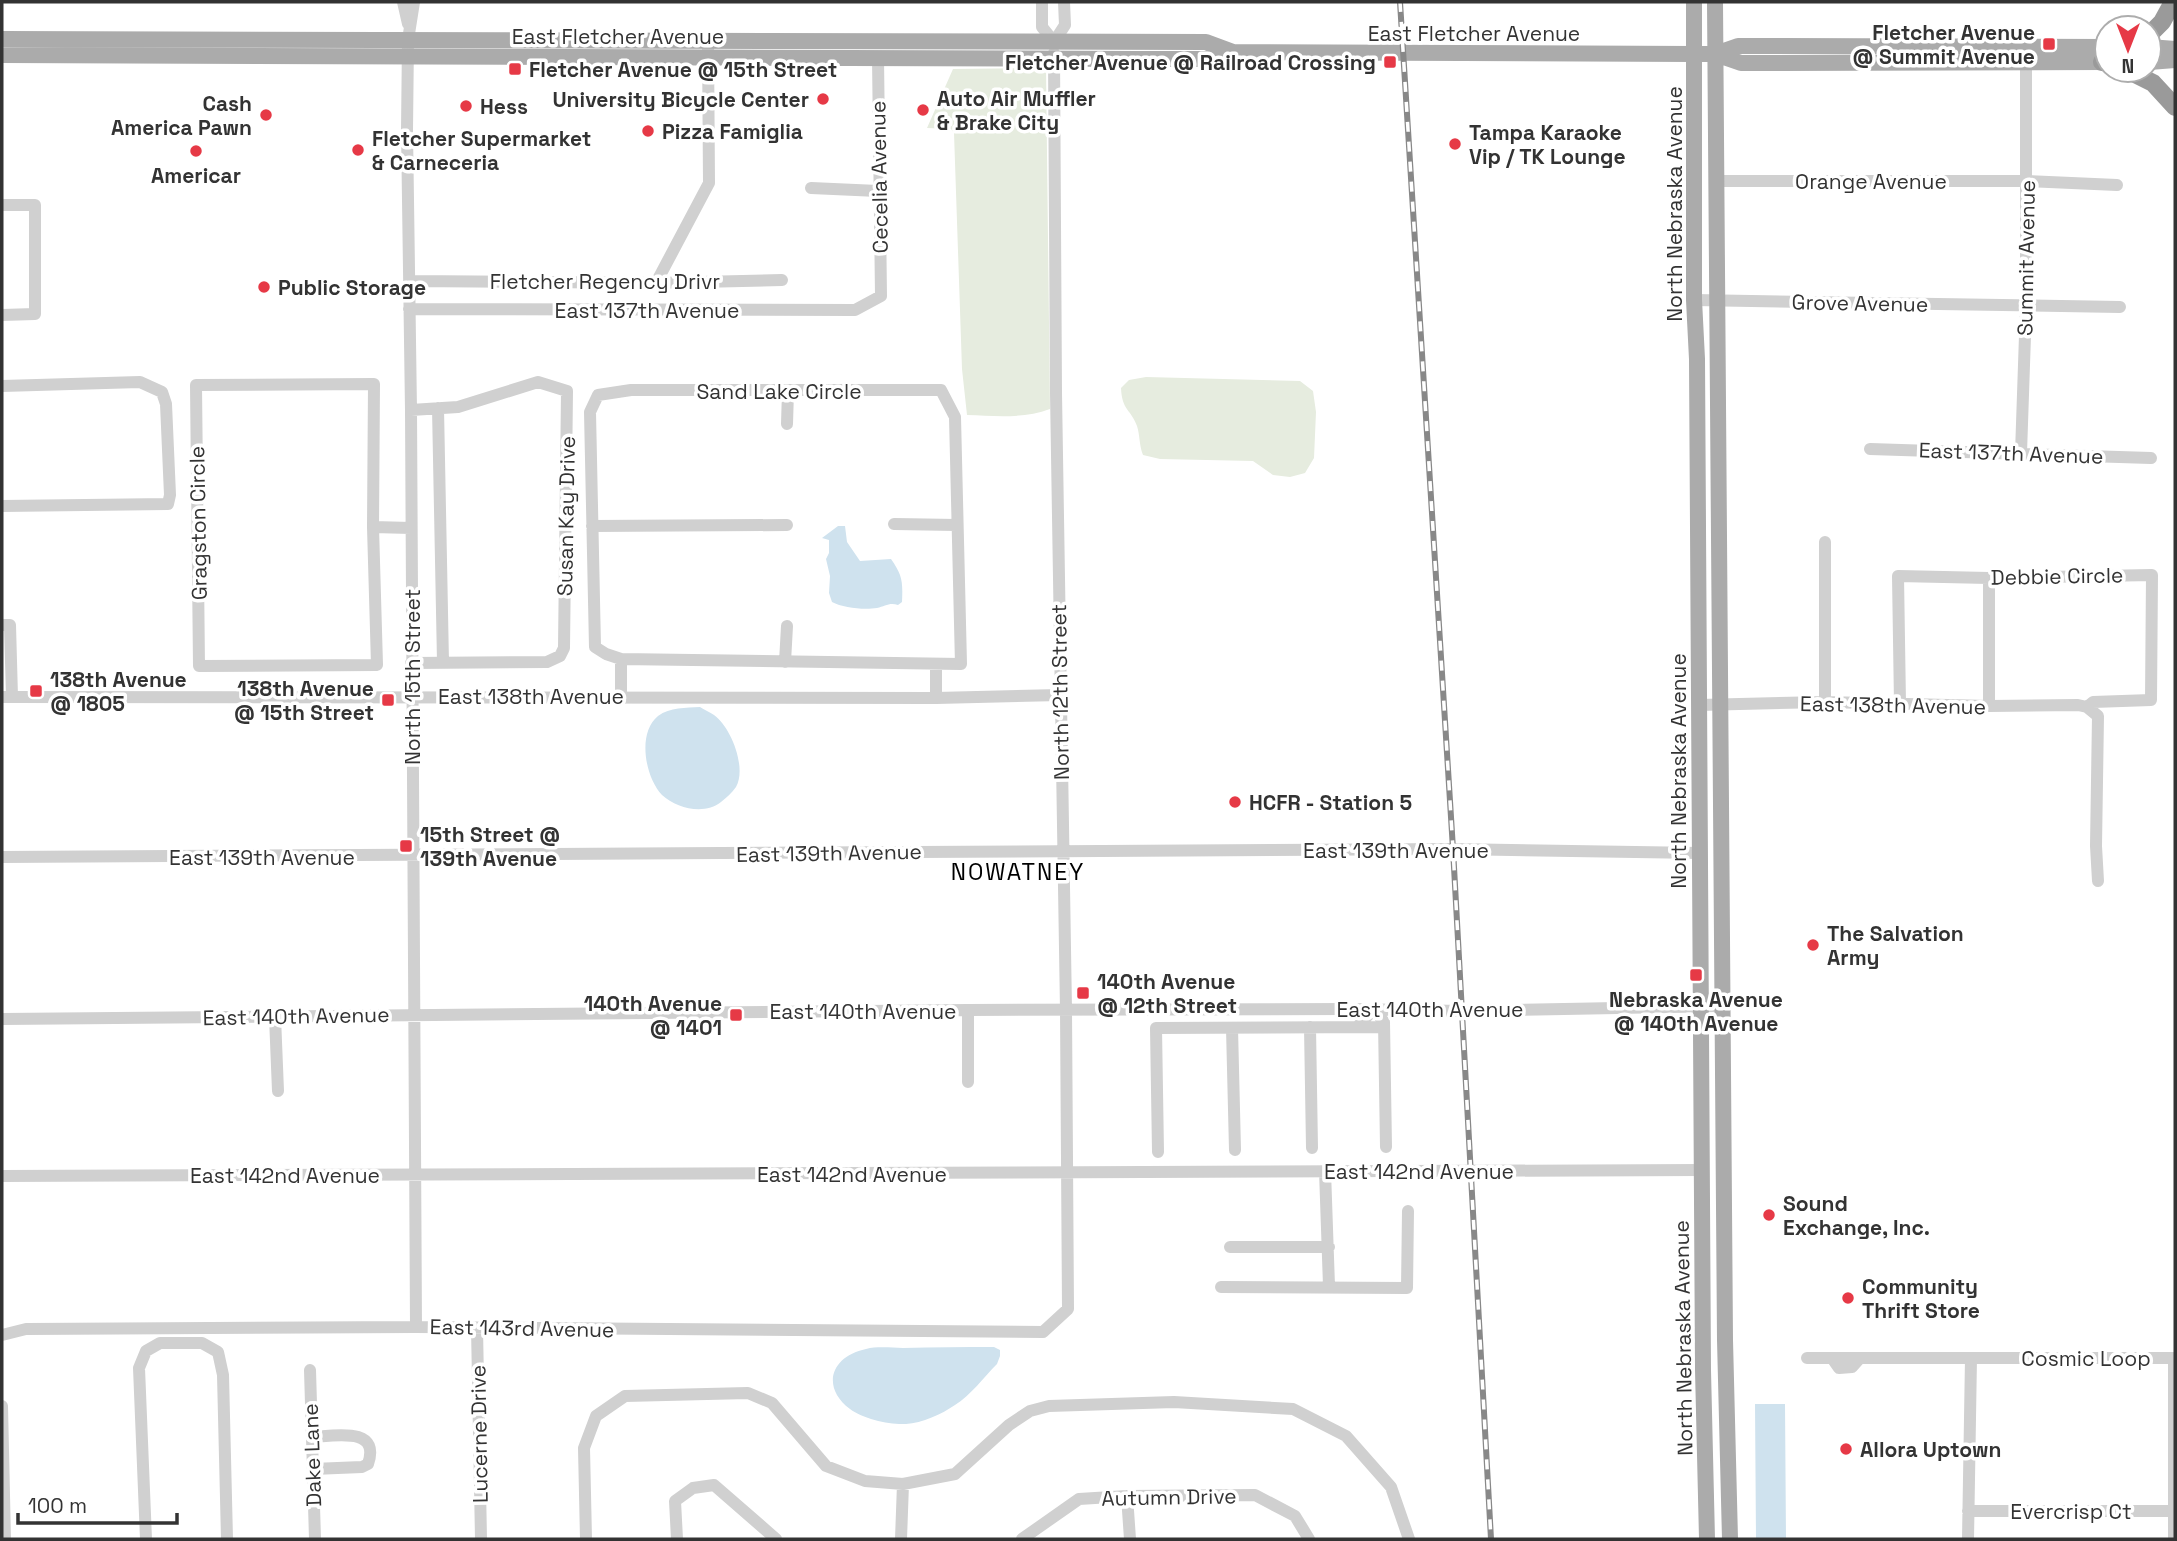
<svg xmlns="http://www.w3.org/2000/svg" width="2177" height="1541" font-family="'Space Grotesk',sans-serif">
	<rect width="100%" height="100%" fill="#fff"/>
	<path fill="#e6ecdf" d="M1046 68 1050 409C1024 419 995 416 967 415L962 369 954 133 951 129 927 128 953 69Z
		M1146 377 1300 381 1313 391 1316 412 1314 458 1305 473 1290 477 1273 475 1253 461 1160 459 1143 455C1139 445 1140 435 1137 426 1131 409 1122 411 1121 388L1129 380Z"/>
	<path fill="#cfe2ee" d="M838 526H845L847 542 860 561 891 559C902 575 903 580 902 602L898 605C890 602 885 606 877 608 864 610 843 608 832 602L829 593 830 576 826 559 829 553V540L822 538Z
		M700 707C704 710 710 712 714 715 731 727 747 768 736 787 732 793 726 798 721 802 705 815 677 809 662 795 645 777 637 733 658 716 670 707 686 708 700 707Z
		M994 1347 1000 1350V1356L997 1364C984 1377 971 1395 955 1405 942 1414 922 1423 906 1424 890 1425 863 1419 850 1409 820 1386 832 1356 866 1349 878 1346 892 1348 903 1348 934 1347 964 1347 994 1347Z
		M1755 1404H1785L1786 1539H1756Z"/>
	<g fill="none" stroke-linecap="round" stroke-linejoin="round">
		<path stroke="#d0d0d0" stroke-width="12" d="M403 2 408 24
			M414 2 408 40 407 130 411 410 416 1327
			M1042 2V27L1054 42
			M1054 42 1065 25 1064 2
			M1715 181H2027L2117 185
			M811 188 878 191
			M2 205H35V314L2 315
			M409 281 656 283 782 280
			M656 283 709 183 708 42
			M1694 300 2120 307
			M409 309 855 310 881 296 878 58
			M374 384 373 527 377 665 199 666 196 385Z
			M2 386 140 382 162 392 166 404 170 495 168 504 2 506
			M631 390H941L955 417 961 664 621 659 606 654 595 647 590 412 598 395Z
			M438 408 443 662
			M411 410 458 407 538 382 567 391 564 648 560 656 547 662 411 663
			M787 424 788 391
			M1870 449 2151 458
			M2021 453 2026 306V62
			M894 524 957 525
			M592 526 787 525
			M373 527 411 528
			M1825 542V702
			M1989 578V706
			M2 625H10L12 697
			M621 659V697
			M785 662 787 626
			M2 697 936 698 1060 695
			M936 698V664
			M1900 704 1898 576 1989 578 2152 575 2151 700 2093 702 2087 707
			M1699 705 1825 702 1989 706 2078 705 2087 707 2098 716 2096 846 2098 881
			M2 857 1453 849 1699 853
			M968 1010V1082
			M275 1017 278 1091
			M2 1019 968 1010 1351 1009 1462 1011 1724 1006
			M1310 1027 1312 1148
			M1357 1027 1374 1009 1384 1022 1386 1147
			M1232 1028 1235 1150
			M1158 1152 1156 1028 1384 1027
			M1325 1171 1329 1286
			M2 1176 1702 1170
			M1230 1247H1329
			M1221 1287 1407 1288 1408 1211
			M477 1328 481 1539
			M2 1335 26 1329 416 1327 1043 1332 1068 1309 1066 1010 1056 393 1054 53
			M1807 1358H2174V1539
			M1832 1358 1839 1368 1852 1367 1860 1358
			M310 1370 315 1539
			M2 1406 5 1539
			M312 1437C334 1436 381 1426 368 1464L362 1467 313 1469
			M1127 1496 1130 1539
			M1968 1511H2174
			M146 1539 139 1368 146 1351 160 1343H202L218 1352 223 1375 227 1539
			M586 1539 584 1448 596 1416 625 1396 748 1393 772 1403 826 1466 865 1481 903 1484 955 1474 1009 1425 1030 1411 1049 1406 1174 1402 1293 1409 1346 1436 1391 1487 1409 1539
			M677 1539 675 1501 693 1488 714 1485 776 1539
			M901 1539 903 1484
			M1022 1539 1079 1499 1127 1496 1255 1495 1295 1516 1309 1539
			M1968 1539 1971 1358"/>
		<path stroke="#ababab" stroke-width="16" d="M1694 2V300L1697 359 1703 1370 1707 1539
			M1715 2 1725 1340 1730 1539
			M2 39 1206 42 1233 52
			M2149 47 2175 49
			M1715 54 1738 46 2107 47
			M2 55 1137 59H1205L1233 52 1694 54H1715L1741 63 2107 62
			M2149 62 2175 60"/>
		<path stroke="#9a9a9a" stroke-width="18" d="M2149 35 2162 22 2173 2
			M2102 62 2107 63
			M2127 70 2153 83 2175 107"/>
		<g stroke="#888" stroke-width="6">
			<path id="rail" d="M1400 2 1453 849 1491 1539"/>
		</g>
		<use href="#rail" stroke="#fff" stroke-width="3.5" stroke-dasharray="10" stroke-linecap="butt"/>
	</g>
	<g fill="#e63946" stroke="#fff" stroke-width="2.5">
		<rect x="2042" y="37" width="14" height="14" rx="3.5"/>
		<rect x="1383" y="55" width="14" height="14" rx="3.5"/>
		<rect x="508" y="62" width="14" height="14" rx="3.5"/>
		<circle cx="823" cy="99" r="7"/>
		<circle cx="466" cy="106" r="7"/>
		<circle cx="923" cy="110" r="7"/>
		<circle cx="266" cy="115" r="7"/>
		<circle cx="648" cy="131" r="7"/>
		<circle cx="1455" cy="144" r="7"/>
		<circle cx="358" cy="150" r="7"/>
		<circle cx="196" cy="151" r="7"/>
		<circle cx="264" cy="287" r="7"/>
		<rect x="29" y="684" width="14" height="14" rx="3.5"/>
		<rect x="381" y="693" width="14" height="14" rx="3.5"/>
		<circle cx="1235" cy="802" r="7"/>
		<rect x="399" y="839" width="14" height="14" rx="3.5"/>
		<circle cx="1813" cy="945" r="7"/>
		<rect x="1689" y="968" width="14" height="14" rx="3.5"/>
		<rect x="1076" y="986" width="14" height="14" rx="3.5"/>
		<rect x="729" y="1008" width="14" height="14" rx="3.5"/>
		<circle cx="1769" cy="1215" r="7"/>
		<circle cx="1848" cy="1298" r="7"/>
		<circle cx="1846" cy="1449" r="7"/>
	</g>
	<g text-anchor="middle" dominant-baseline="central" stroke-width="7" stroke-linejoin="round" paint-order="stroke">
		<g font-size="21" font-weight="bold" fill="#333" stroke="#fff" text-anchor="start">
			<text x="2035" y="32" text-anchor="end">Fletcher Avenue<tspan x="2035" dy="24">@ Summit Avenue</tspan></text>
			<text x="1376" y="62" text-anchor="end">Fletcher Avenue @ Railroad Crossing</text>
			<text x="529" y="69">Fletcher Avenue @ 15th Street</text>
			<text x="937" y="98">Auto Air Muffler<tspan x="937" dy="24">&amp; Brake City</tspan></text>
			<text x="809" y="99" text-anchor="end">University Bicycle Center</text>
			<text x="252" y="103" text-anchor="end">Cash<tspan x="252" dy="24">America Pawn</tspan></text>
			<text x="480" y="106">Hess</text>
			<text x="662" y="131">Pizza Famiglia</text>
			<text x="1469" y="132">Tampa Karaoke<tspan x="1469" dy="24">Vip / TK Lounge</tspan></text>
			<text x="372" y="138">Fletcher Supermarket<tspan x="372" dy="24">&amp; Carneceria</tspan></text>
			<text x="196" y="175" text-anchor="middle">Americar</text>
			<text x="278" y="287">Public Storage</text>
			<text x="50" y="679">138th Avenue<tspan x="50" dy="24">@ 1805</tspan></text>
			<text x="374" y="688" text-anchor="end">138th Avenue<tspan x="374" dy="24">@ 15th Street</tspan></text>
			<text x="1249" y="802">HCFR - Station 5</text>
			<text x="420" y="834">15th Street @<tspan x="420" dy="24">139th Avenue</tspan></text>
			<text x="1827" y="933">The Salvation<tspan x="1827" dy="24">Army</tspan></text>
			<text x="1097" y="981">140th Avenue<tspan x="1097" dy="24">@ 12th Street</tspan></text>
			<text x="1696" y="999" text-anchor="middle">Nebraska Avenue<tspan x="1696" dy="24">@ 140th Avenue</tspan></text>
			<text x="722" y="1003" text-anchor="end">140th Avenue<tspan x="722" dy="24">@ 1401</tspan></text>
			<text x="1783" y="1203">Sound<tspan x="1783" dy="24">Exchange, Inc.</tspan></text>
			<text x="1862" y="1286">Community<tspan x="1862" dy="24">Thrift Store</tspan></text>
			<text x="1860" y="1449">Allora Uptown</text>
		</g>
		<g font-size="21" fill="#333" stroke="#fff">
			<text x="1474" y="33">East Fletcher Avenue</text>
			<text x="618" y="36">East Fletcher Avenue</text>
			<text transform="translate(879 177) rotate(-91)">Cecelia Avenue</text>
			<text x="1871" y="181">Orange Avenue</text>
			<text transform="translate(1674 204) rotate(-90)">North Nebraska Avenue</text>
			<text transform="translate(2026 258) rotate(-89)">Summit Avenue</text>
			<text x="605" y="281">Fletcher Regency Drivr</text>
			<text transform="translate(1860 303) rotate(1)">Grove Avenue</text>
			<text x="647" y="310">East 137th Avenue</text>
			<text x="779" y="391">Sand Lake Circle</text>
			<text transform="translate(2011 453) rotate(2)">East 137th Avenue</text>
			<text transform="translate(566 516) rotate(-89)">Susan Kay Drive</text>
			<text transform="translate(198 523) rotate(-91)">Gragston Circle</text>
			<text transform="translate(2057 576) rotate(-1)">Debbie Circle</text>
			<text transform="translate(412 677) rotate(-90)">North 15th Street</text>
			<text transform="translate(1060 692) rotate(-91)">North 12th Street</text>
			<text x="531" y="696">East 138th Avenue</text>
			<text transform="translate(1893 705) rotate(1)">East 138th Avenue</text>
			<text transform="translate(1678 771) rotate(-90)">North Nebraska Avenue</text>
			<text x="1396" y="850">East 139th Avenue</text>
			<text transform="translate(829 853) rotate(-1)">East 139th Avenue</text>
			<text x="262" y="857">East 139th Avenue</text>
			<text x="1430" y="1009">East 140th Avenue</text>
			<text x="863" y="1011">East 140th Avenue</text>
			<text transform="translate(296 1016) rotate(-1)">East 140th Avenue</text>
			<text x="1419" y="1171">East 142nd Avenue</text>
			<text x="852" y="1174">East 142nd Avenue</text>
			<text x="285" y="1175">East 142nd Avenue</text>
			<text transform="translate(522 1328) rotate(1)">East 143rd Avenue</text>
			<text transform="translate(1683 1338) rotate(-91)">North Nebraska Avenue</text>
			<text x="2086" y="1358">Cosmic Loop</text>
			<text transform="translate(479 1434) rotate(-91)">Lucerne Drive</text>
			<text transform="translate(312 1455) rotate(-92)">Dake Lane</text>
			<text transform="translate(1169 1497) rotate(-1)">Autumn Drive</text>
			<text x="2071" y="1511">Evercrisp Ct</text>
		</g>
		<g font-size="23" letter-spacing="2" fill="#000" stroke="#fff">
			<text x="1018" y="872">NOWATNEY</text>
		</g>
	</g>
	<rect width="2177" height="1541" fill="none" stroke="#333333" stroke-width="7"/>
	<g transform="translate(2128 49) rotate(180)"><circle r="33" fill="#ffffff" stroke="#adadad" stroke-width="2"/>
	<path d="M0-5L12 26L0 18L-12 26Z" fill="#e63946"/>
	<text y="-10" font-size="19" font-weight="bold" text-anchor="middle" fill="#333333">N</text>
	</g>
	<path d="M18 1513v10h159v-10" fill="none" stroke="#333333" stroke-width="3.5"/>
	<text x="28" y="1513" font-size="21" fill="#333333" stroke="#ffffff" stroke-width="5" paint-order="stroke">100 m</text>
</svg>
